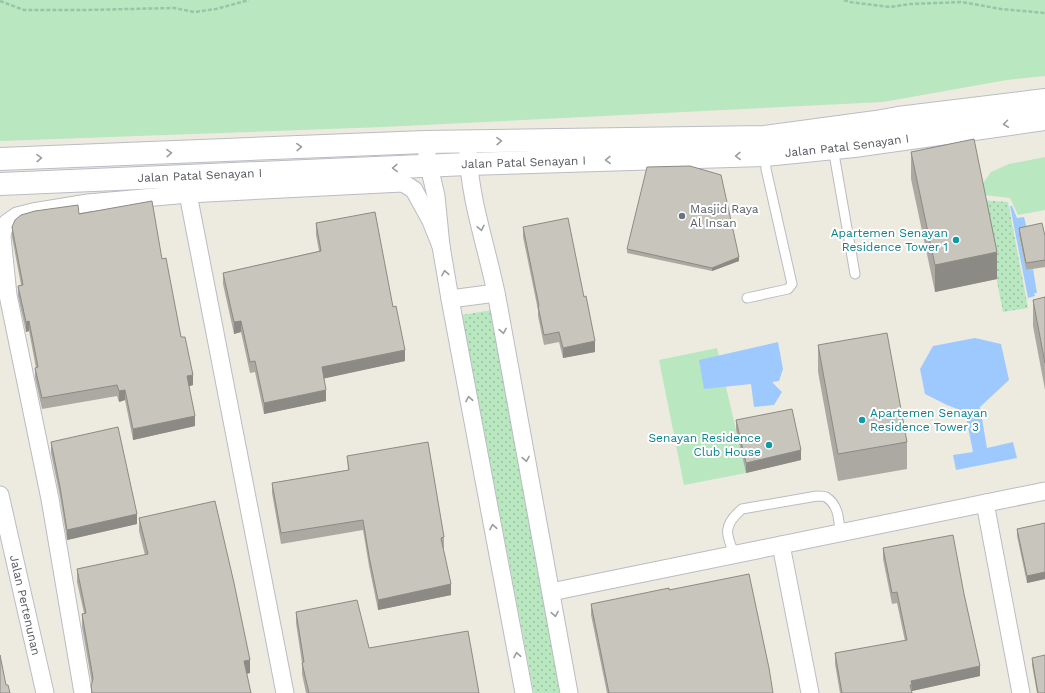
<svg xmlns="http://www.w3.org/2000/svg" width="1045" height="693" font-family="'Work Sans',sans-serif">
	<defs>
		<pattern id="park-dots" width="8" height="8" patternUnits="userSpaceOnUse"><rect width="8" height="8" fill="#b9e7bf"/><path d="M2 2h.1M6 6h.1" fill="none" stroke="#99be9f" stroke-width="1.8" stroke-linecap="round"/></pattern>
	</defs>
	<rect width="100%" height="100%" fill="#edebdf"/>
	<path fill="#b9e7bf" d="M0 0H1045V76L1007 80 883 102 384 127 0 141Z
		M1045 157V210L1018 215 1010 198 984 195 983 183 991 172 1009 164Z
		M717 348 746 473 684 485 659 360Z"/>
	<path fill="url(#park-dots)" d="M981 200 1008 202 1028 308 1003 312Z
		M492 310 563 693H534L462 315Z"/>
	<path fill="#9dc9ff" d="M1010 206H1012L1017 218 1024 217 1028 233 1019 235 1026 270 1033 269 1037 293H1034L1035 296 1028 298Z
		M975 338 1001 344 1009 380 980 407 987 448 1013 442 1017 458 956 470 953 455 973 452 965 412 947 405 925 394 920 369 933 346Z
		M778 342 783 369 779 381 772 382 782 392 774 405 754 407 751 384 704 389 699 360Z"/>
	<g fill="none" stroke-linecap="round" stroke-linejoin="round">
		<g stroke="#babcc2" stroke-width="11">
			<path id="lane" d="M833 148 855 274
				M747 298 788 289 792 284 766 169 765 153
				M735 555C725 534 723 525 742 509L817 496C820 496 824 496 826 497 839 505 839 521 840 533"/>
		</g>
		<g stroke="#babcc2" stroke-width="19">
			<g id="street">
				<path d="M425 142 429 166 436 196 441 246 450 299 524 693"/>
				<path d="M468 152C470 204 489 253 498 303 522 433 546 563 569 693"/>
				<path d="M188 194 285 693"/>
				<path d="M450 299 496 293"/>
				<path id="s1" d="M0 495 45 693"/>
				<path d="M985 503 1021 693"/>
				<path d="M781 545 810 693"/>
				<path d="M551 592 1045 491"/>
				<path d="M83 693 50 499 8 295 2 237 3 230 7 223 17 216 33 212 88 203 188 194 402 183 408 186 414 190 431 221 441 246"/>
			</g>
		</g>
		<g stroke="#babdc5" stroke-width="24">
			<g id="secondary">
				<path d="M0 159 425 142 765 137 876 122 898 118 1045 100"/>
				<path id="s2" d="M0 184 468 164 765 155 854 146 1045 119"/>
			</g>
		</g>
		<path stroke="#92c7a8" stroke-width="2.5" stroke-dasharray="4 2" stroke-linecap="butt" d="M844 0 850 2 890 7 910 4 962 2 1001 9 1045 13
			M0 1 24 10H85L174 8 194 12 216 9 249 0"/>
		<use href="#lane" stroke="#fff" stroke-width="9"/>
		<use href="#street" stroke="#fff" stroke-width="17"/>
		<use href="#secondary" stroke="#fff" stroke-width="22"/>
	</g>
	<path fill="#aca9a2" d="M911 152 997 279 935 292 911 179Z
		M79 214 162 259 193 385 189 386 195 426 133 440 125 400 119 402 117 396 42 409 35 378V368H36L29 331 26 332 18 296V286L21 285 12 237V227Z
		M316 223 393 307 405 361 324 378 326 401 264 414 255 372 250 373 241 332 234 334 223 284V273L319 251 316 235Z
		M523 227 595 352 563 358 559 342 544 345 538 316V310L523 237Z
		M1019 228 1045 236V267L1026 270 1019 235Z
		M627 249 739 261 712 271 627 253Z
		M1045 297V390L1033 326V300Z
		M818 345 907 442V469L838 481 818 372Z
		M736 420 801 460 746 473 736 430Z
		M51 442 137 524 67 540 60 497 51 453Z
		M347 456 444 537V548H443L451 595 378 610 369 566 363 530 281 544 272 493V483L348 470Z
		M139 518 250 673 246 674 251 693H91V686L92 684 82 627V614L84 613 77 582V569L145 555 139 531Z
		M1045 523V579L1027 583 1017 536V529Z
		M883 548 980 676 912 691V693H840L835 664V653L905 641 897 603 892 604 883 559Z
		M669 590 773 693H607L591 615V604Z
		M296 612 369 648 479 693H306L302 674V663L296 623Z
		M1032 658 1045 693H1037L1032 665Z"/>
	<path fill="#8c8a84" d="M997 252V279L935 292V265Z
		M739 257V261L712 271V268Z
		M29 321V331L26 332V322Z
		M241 321V332L234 334V322Z
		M595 341V352L563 358V348Z
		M405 350V361L322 379V367Z
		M193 375V385L187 387V376Z
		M125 390V400L119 402V391Z
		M326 390V401L264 414V403Z
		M195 416V426L133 440V429Z
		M801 450V460L746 473V463Z
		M137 514V524L67 540V530Z
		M1045 572V579L1027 583V576Z
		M451 584V595L378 610V600Z
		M250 660V673L244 674V661Z
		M980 666V676L912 691 911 681Z"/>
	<path fill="#c8c5bc" stroke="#8c8a84" d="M974 139 997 252 935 265 911 152Z
		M690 166 721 175 739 257 712 268 627 249 647 167Z
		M152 201 162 259 166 258 181 337H185L193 375 187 376 195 416 133 429 125 390 119 391 117 385 42 398 35 368 38 367 29 321 26 322 18 286 23 285 12 227 15 220 21 215 35 211 78 205 79 214Z
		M375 212 393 307 396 306 405 350 322 367 326 390 264 403 255 361 250 362 241 321 234 322 223 273 321 251 316 223Z
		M568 218 584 297 586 296 595 341 563 348 559 332 544 335 538 306H539L523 227Z
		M1042 223 1045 236V260L1026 263 1019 228Z
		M1045 297V363L1033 300Z
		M887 333 907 442 838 454 818 345Z
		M792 409 801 450 746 463 736 420Z
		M118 427 137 514 67 530 60 487 51 442Z
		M428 442 444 537 441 538 451 584 378 600 369 556 363 520 281 533 272 483 349 470 347 456Z
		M215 501 234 583 250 660 244 661 251 693H92L91 686 92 683 93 678 82 614 86 613 77 569 148 554 139 518Z
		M1045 523V572L1027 576 1017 529Z
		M953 535 964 594 980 666 911 681 912 685H910L912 693H842L835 653 907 640 897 592 892 593 883 548Z
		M749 574 769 668 773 693H609L591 604 669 588V590Z
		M357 600 369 648 468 631 479 693H309L302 663 304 662 296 612Z
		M0 655 6 685H8L10 693H0Z
		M1045 655V693H1038L1032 658Z"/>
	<defs><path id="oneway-chevron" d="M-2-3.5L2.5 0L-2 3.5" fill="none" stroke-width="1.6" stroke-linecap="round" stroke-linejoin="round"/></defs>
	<g stroke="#9b9da1">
		<use href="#oneway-chevron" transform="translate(1006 124) rotate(172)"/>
		<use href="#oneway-chevron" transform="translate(499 141) rotate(-1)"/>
		<use href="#oneway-chevron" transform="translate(299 147) rotate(-2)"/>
		<use href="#oneway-chevron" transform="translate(169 153) rotate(-2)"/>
		<use href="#oneway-chevron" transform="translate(738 156) rotate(178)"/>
		<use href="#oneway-chevron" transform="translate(39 158) rotate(-2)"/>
		<use href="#oneway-chevron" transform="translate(608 160) rotate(178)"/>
		<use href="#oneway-chevron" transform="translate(395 168) rotate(178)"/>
		<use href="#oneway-chevron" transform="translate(481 228) rotate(77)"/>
		<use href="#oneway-chevron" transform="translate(445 273) rotate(-100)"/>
		<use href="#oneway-chevron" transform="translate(503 331) rotate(80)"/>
		<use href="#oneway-chevron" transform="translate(469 399) rotate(-101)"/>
		<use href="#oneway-chevron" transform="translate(526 459) rotate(80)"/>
		<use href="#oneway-chevron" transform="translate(493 527) rotate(-101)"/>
		<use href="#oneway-chevron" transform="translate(555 614) rotate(80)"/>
		<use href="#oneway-chevron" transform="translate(517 655) rotate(-101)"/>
	</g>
	<circle fill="#6b7280" stroke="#fff" stroke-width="1.5" cx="682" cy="216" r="4"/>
	<g fill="#0f9aa8" stroke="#fff" stroke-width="1.5">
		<circle cx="956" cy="240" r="4"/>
		<circle cx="862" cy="420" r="4"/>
		<circle cx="769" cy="445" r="4"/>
	</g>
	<g text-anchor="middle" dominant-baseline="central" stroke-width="4" stroke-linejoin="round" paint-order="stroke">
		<g font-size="12" fill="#585b62" stroke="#fff">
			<text stroke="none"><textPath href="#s2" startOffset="848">Jalan Patal Senayan I</textPath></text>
			<text stroke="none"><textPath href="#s2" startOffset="524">Jalan Patal Senayan I</textPath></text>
			<text stroke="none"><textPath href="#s2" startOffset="200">Jalan Patal Senayan I</textPath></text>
			<text stroke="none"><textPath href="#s1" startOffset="113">Jalan Pertenunan</textPath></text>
		</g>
		<g font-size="12" fill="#5b616d" stroke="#fff" text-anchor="start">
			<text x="690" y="209">Masjid Raya<tspan x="690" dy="14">Al Insan</tspan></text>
		</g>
		<g font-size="12" fill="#0d838f" stroke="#fff" text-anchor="end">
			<text x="948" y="233">Apartemen Senayan<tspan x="948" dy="14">Residence Tower 1</tspan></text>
			<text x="870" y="413" text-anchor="start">Apartemen Senayan<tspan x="870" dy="14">Residence Tower 3</tspan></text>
			<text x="761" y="438">Senayan Residence<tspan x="761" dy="14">Club House</tspan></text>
		</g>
	</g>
</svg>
